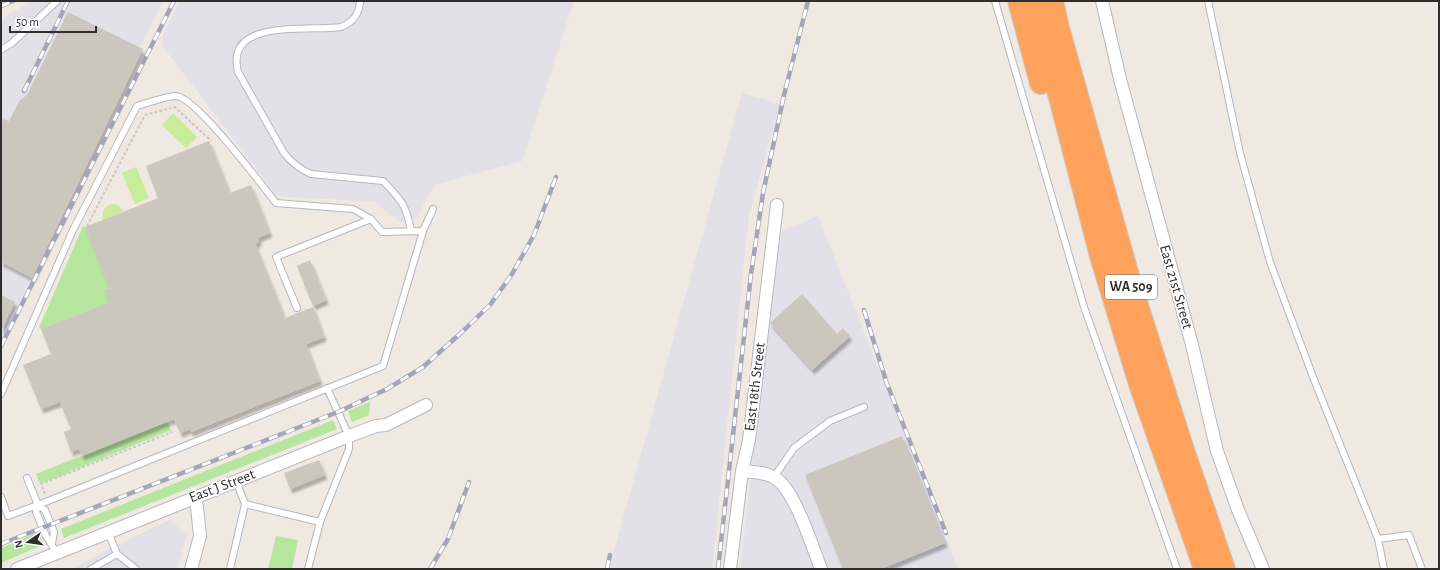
<svg xmlns="http://www.w3.org/2000/svg" width="1440" height="570" font-family="'Alegreya Sans',sans-serif">
	<defs>
		<filter id="shadow"><feDropShadow dx="2.5" dy="4.5" stdDeviation="1" flood-color="#0004"/></filter>
	</defs>
	<rect width="100%" height="100%" fill="#efe9e1"/>
	<path fill="#e3e1e8" d="M32 1H163L140 47 143 49 1 341V19Z
		M180 1H574L522 161 434 185 417 218 401 223 374 202 277 196 164 48 162 38Z
		M742 93 780 104 749 215 712 569H609Z
		M818 216 958 569H740L769 322 782 231Z
		M170 520 187 536 177 569H74L100 553Z"/>
	<path fill="#b6e59e" d="M83 226 85 227 109 288 104 290 109 302 41 329 39 328Z
		M370 402 369 415 352 422 348 411Z
		M333 420 337 429 64 538 61 529Z
		M167 422 171 430 40 484 36 474Z
		M39 532 41 537 42 545 1 563V548Z
		M276 536 298 540 292 569H268Z"/>
	<path fill="#c9ec9a" d="M173 113 197 137 186 148 162 125Z
		M136 167 149 198 135 204 122 173Z
		M114 204 118 205 124 211 103 220C101 211 105 205 114 204Z"/>
	<path fill="#cbc7bf" filter="url(#shadow)" d="M68 12 143 49 32 278 1 262V124L3 119 9 121 20 100 27 95Z
		M209 141 230 193 251 185 270 233 258 238 259 242 255 244 285 318 313 307 324 337 306 344 320 381 191 432 190 429 180 433 174 419 82 456 79 449 71 452 64 432 71 429 60 402 41 409 23 365 51 354 41 329 109 302 104 290 109 288 85 227 158 198 146 166Z
		M310 260 326 300 313 306 297 266Z
		M802 294 837 334 843 328 850 336 812 370 770 323Z
		M1 295 15 302 1 331Z
		M902 436 945 543 881 569H843L805 475Z
		M319 460 325 475 290 489 284 473Z"/>
	<g fill="none" stroke-linecap="round" stroke-linejoin="round">
		<g stroke="#b4b7c1" stroke-width="8">
			<path id="lane" d="M360 1C359 15 353 22 341 27 311 32 224 17 238 72L284 153C292 163 299 169 311 174L383 181C401 200 406 204 411 231
				M995 1 1084 307 1177 569
				M1208 1 1240 153 1270 262 1313 377 1378 539 1384 569
				M1 50 12 43 57 1
				M297 308 276 257 371 219
				M1 394 73 230 137 106C144 104 170 95 176 96 196 97 261 184 276 203L353 209 371 219 382 232 423 231
				M774 477 794 448 830 421 864 407
				M27 478 38 505 45 510 54 532 52 544
				M1 497 8 516 48 501 383 366 423 231 433 209
				M245 504 320 522 308 569
				M38 505 36 512 46 536 53 547
				M320 522 349 449V436L327 388
				M108 532 117 554 136 569
				M1378 539 1409 535 1422 569
				M91 569 117 554
				M230 569 245 504 236 481"/>
		</g>
		<g stroke="#b4b7c1" stroke-width="14">
			<path id="street" d="M1102 1 1120 79 1192 345 1217 451 1238 510 1263 569
				M742 471C752 472 766 472 775 478 795 490 812 546 821 569
				M17 569 349 436 376 426 386 425 426 405
				M191 569 200 536 197 507 194 497
				M730 569 742 471 749 440 777 205"/>
		</g>
		<g stroke="#c9c9c9" stroke-width="24">
			<path id="highway" d="M1019 1 1041 83
				M1035 1 1101 256 1140 384 1205 569
				M1052 1 1058 28 1130 283 1181 444 1224 569"/>
		</g>
		<path stroke="#c9c9c9" stroke-width="2" stroke-dasharray="3 2" stroke-linecap="butt" d="M87 226 145 115 175 107 211 141
			M45 494 41 484 172 432"/>
		<use href="#lane" stroke="#fff" stroke-width="6"/>
		<use href="#street" stroke="#fff" stroke-width="12"/>
		<use href="#highway" stroke="#ffa35c" stroke-width="22"/>
		<g stroke="#a3a6b8" stroke-width="4.5">
			<path id="rail" d="M1 6 13 1
				M24 91 68 1
				M864 310 886 381 946 533
				M1 346 174 1
				M1 544 338 412 387 389 423 367 462 332 490 305 512 274 534 235 556 177
				M430 569 448 539 469 482
				M607 569 610 555
				M718 569 751 274 763 193 784 95 808 1"/>
		</g>
		<use href="#rail" stroke="#fff" stroke-width="3" stroke-dasharray="9" stroke-linecap="butt"/>
	</g>
	<g text-anchor="middle" dominant-baseline="central" stroke-width="3.5" stroke-linejoin="round" paint-order="stroke">
		<rect fill="#fff" stroke="#6d6d6d" stroke-width="1" x="1105" y="275" width="52" height="24" rx="3"/>
		<g font-size="14" font-weight="bold" fill="#2e2e2e">
			<text x="1131" y="287">WA 509</text>
		</g>
		<g font-size="15" fill="#2e2e2e" stroke="#fff">
			<text transform="translate(1176 287) rotate(74)">East 21st Street</text>
			<text transform="translate(755 387) rotate(-83)">East 18th Street</text>
			<text transform="translate(222 486) rotate(-21)">East J Street</text>
		</g>
	</g>
	<rect width="1440" height="570" fill="none" stroke="#2e2e2e" stroke-width="4"/>
	<g transform="translate(28 542) rotate(257)" stroke="#ffffff" stroke-width="3" paint-order="stroke">
	<path d="M0-3L7 15L0 10L-7 15Z" fill="#2e2e2e"/>
	<text y="-6" font-size="11" font-weight="bold" text-anchor="middle" fill="#2e2e2e">N</text>
	</g>
	<path d="M10 26v6h86v-6" fill="none" stroke="#2e2e2e" stroke-width="2"/>
	<text x="16" y="26" font-size="12" fill="#2e2e2e" stroke="#ffffff" stroke-width="3" paint-order="stroke">50 m</text>
</svg>
